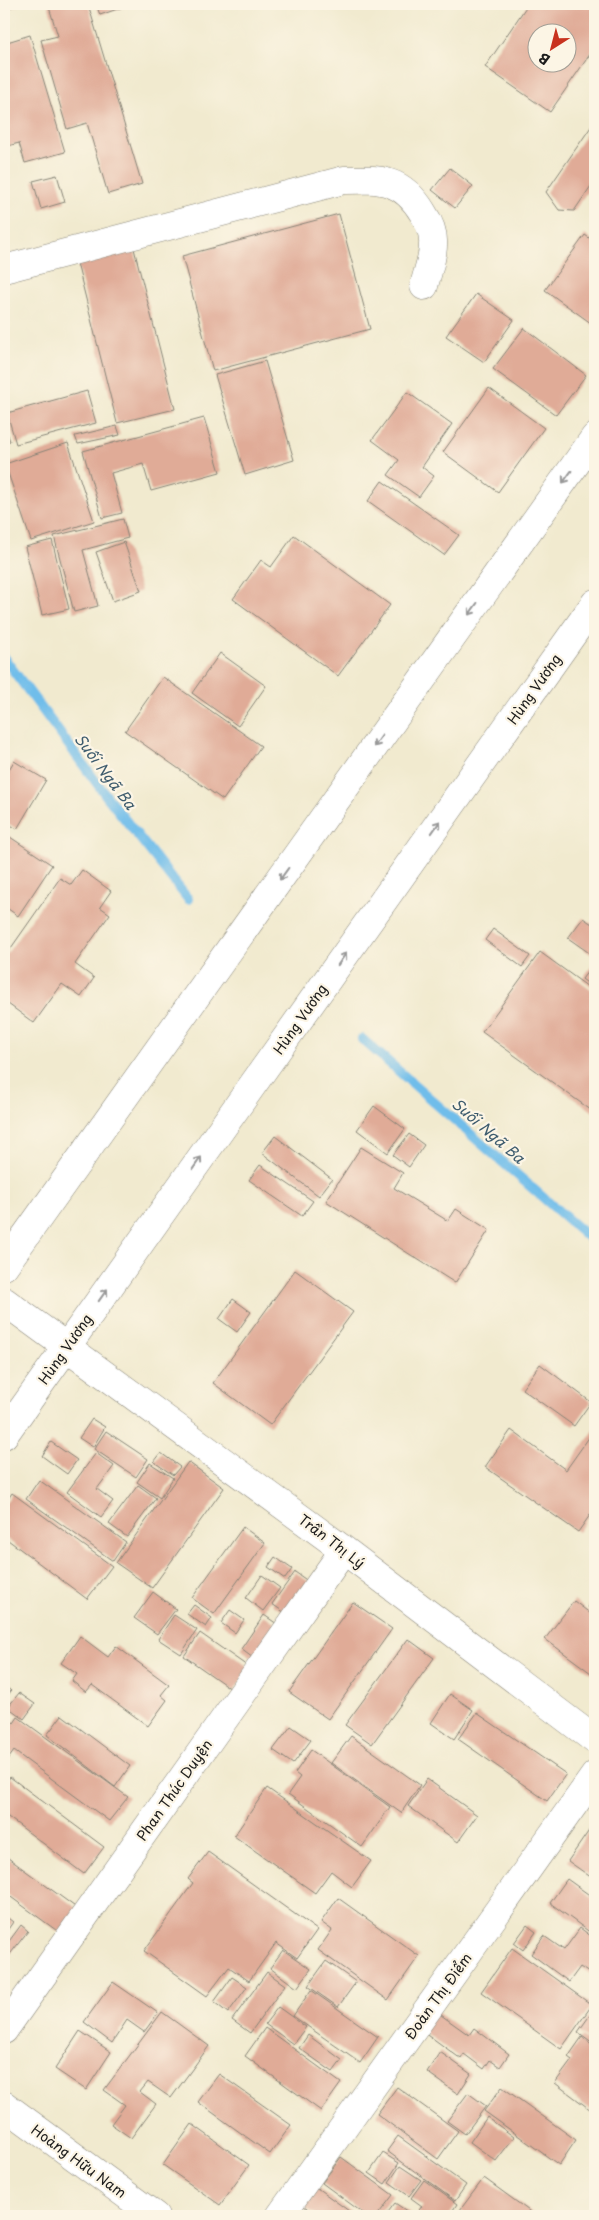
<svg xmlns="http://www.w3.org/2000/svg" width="599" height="2220" font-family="'Playpen Sans',sans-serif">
	<rect width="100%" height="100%" fill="#fcf5e5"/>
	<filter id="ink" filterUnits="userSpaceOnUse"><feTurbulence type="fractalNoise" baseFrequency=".02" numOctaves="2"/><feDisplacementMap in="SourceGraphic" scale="10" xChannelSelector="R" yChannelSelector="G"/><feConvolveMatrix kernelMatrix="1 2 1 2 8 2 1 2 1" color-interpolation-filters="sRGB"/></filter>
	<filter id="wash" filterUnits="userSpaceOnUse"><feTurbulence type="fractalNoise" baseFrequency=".0096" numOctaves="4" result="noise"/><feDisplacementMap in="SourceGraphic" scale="20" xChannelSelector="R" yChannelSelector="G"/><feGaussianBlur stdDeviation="1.12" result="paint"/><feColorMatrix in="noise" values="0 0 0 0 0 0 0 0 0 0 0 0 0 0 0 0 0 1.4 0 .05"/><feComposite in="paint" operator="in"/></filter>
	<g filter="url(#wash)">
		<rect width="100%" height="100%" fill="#f1eacf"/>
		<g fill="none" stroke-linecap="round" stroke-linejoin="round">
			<path stroke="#70bdea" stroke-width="10" d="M4 658 108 798 188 899
				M362 1039 595 1243"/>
		</g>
		<g id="blocks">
			<path fill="#e0ab97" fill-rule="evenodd" d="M4 4H22L4 9Z
				M48 4H88L142 184 108 194 87 123 67 129 41 40 58 36Z
				M96 4H132L100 15Z
				M528 4H595V47L550 112 485 67ZM536 32H566V62H536Z
				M30 35 65 152 25 163 19 143 4 147V43Z
				M595 121V180L574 211 559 210 546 192Z
				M450 168 473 186 455 208 432 190Z
				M57 175 65 202 41 209 33 181Z
				M339 214 370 329 213 371 182 256Z
				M129 229 175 409 117 423 72 243Z
				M585 235 595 242V326L545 290Z
				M476 294 514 320 484 362 446 336Z
				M524 328 586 375 556 415 493 369Z
				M265 361 294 460 245 475 215 375Z
				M489 388 544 428 498 492 443 452Z
				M87 391 96 423 16 444 7 413Z
				M407 392 452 424 422 467 434 476 419 497 388 475 399 460 372 440Z
				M204 418 220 472 151 491 143 464 111 473 122 513 102 518 83 451Z
				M4 424 10 441 4 443Z
				M117 426 120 435 78 444 75 436Z
				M68 443 94 521 31 541 5 464Z
				M382 481 459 535 444 555 368 501Z
				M123 519 128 538 83 550 98 606 74 612 54 536Z
				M294 535 390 605 338 676 233 599 261 560 271 567Z
				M52 540 69 609 42 615 25 547Z
				M124 542 141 591 113 601 96 552Z
				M220 653 266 686 238 726 192 693Z
				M163 677 261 746 223 800 125 731Z
				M14 761 46 780 17 829 4 821V778Z
				M4 833 52 865 18 916 4 906Z
				M82 870 111 891 100 907 110 914 75 964 94 978 81 997 62 984 34 1023 4 1001V958L60 878 71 885Z
				M583 918 595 926V957L568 938Z
				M493 929 530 956 522 967 485 940Z
				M540 952 595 992V1113L482 1032Z
				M595 962V989L582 979Z
				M374 1106 405 1129 388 1153 357 1130Z
				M409 1134 424 1145 409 1167 393 1155Z
				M275 1136 332 1179 319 1196 262 1153Z
				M361 1147 403 1173 394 1188 448 1221 456 1209 489 1230 455 1283 326 1201Z
				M260 1165 313 1201 302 1216 249 1180Z
				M295 1270 353 1312 270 1425 213 1383Z
				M233 1299 251 1312 237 1332 219 1319Z
				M540 1364 591 1402 574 1426 522 1389Z
				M92 1419 105 1427 93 1447 79 1438Z
				M595 1429V1508L578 1532 485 1467 511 1430 566 1470Z
				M106 1431 148 1459 136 1477 94 1449Z
				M51 1442 77 1460 67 1474 42 1456Z
				M96 1453 114 1466 97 1489 113 1501 101 1517 67 1492Z
				M161 1453 180 1467 173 1475 154 1462Z
				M188 1462 224 1488 152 1588 116 1563Z
				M150 1463 173 1478 160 1498 137 1482Z
				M39 1480 126 1542 113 1561 26 1499Z
				M138 1485 156 1498 127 1537 109 1524Z
				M12 1493 112 1566 87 1599 4 1537V1505Z
				M243 1527 265 1543 214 1614 192 1598Z
				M275 1557 292 1569 285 1579 268 1567Z
				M295 1572 319 1589 297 1621 272 1604Z
				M262 1575 280 1588 263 1611 246 1598Z
				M153 1592 176 1609 157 1634 134 1618Z
				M595 1598V1613L588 1607Z
				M574 1601 595 1617V1676L545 1639Z
				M353 1602 392 1629 328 1719 289 1692Z
				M194 1605 212 1618 206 1627 187 1614Z
				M230 1610 244 1620 235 1633 221 1623Z
				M174 1615 197 1630 181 1654 158 1639Z
				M264 1615 290 1633 257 1661 241 1649Z
				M200 1633 250 1668 234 1691 184 1656Z
				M80 1636 108 1657 116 1646 169 1685 161 1695 167 1700 148 1726 92 1685 86 1692 72 1681 77 1674 61 1663Z
				M408 1639 434 1658 372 1744 345 1725Z
				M4 1685 11 1691 4 1700Z
				M19 1693 35 1704 24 1719 8 1707Z
				M450 1694 473 1710 454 1739 431 1723Z
				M477 1713 566 1774 547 1801 458 1739Z
				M62 1715 130 1766 115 1787 47 1735Z
				M5 1716 14 1723 18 1717 128 1797 109 1821 14 1751 4 1765V1736L10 1728 4 1724Z
				M291 1726 311 1740 293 1764 273 1750Z
				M351 1736 420 1785 401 1813 331 1763Z
				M311 1750 390 1807 362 1847 288 1794 300 1777 295 1773Z
				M10 1777 104 1847 84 1874 4 1814V1785Z
				M427 1779 477 1815 458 1842 408 1806Z
				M267 1788 371 1861 352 1887 331 1871 315 1893 234 1836Z
				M595 1822V1880L568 1861Z
				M208 1852 317 1930 297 1958 276 1943 249 1981 229 1967 207 1996 144 1951 193 1883 188 1879Z
				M4 1855 78 1909 60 1933 4 1892Z
				M567 1879 595 1899V1936L550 1903Z
				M338 1898 419 1956 388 2000 318 1950 332 1930 321 1922Z
				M4 1915 13 1922 4 1935Z
				M21 1925 28 1931 4 1962V1948Z
				M527 1925 536 1932 523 1950 514 1943Z
				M580 1928 595 1939V1977L580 1967 569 1982 531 1954 544 1936 564 1950Z
				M512 1948 592 2005 561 2049 481 1992Z
				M283 1950 311 1969 297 1988 270 1968Z
				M326 1961 356 1982 338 2007 308 1986Z
				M267 1972 285 1985 250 2033 232 2020Z
				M232 1977 247 1987 228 2013 214 2002Z
				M113 1982 158 2013 144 2032 127 2020 112 2043 84 2022Z
				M311 1990 378 2037 360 2063 293 2016Z
				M278 2007 306 2027 293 2044 265 2024Z
				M434 2010 469 2035 474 2028 509 2054 500 2067 490 2060 484 2069 464 2054 461 2059 420 2029Z
				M593 2011 595 2013V2039L593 2043 578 2032Z
				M162 2012 209 2046 171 2098 148 2082 140 2092 156 2104 131 2138 111 2124 125 2105 104 2090Z
				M265 2028 341 2083 321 2111 245 2056Z
				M80 2031 111 2052 86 2090 55 2069Z
				M308 2035 342 2060 333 2072 299 2048Z
				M582 2037 594 2046 595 2044V2113L555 2083 572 2060 568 2057Z
				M440 2052 471 2074 458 2094 427 2072Z
				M219 2074 291 2125 270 2154 198 2102Z
				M397 2087 458 2131 438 2159 377 2114Z
				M502 2087 576 2140 559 2165 484 2111Z
				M468 2093 486 2106 465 2134 447 2121Z
				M487 2117 514 2137 496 2161 470 2142Z
				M192 2124 249 2165 220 2205 163 2165Z
				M398 2136 466 2185 455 2201 387 2151Z
				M383 2153 399 2163 385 2184 369 2173Z
				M341 2157 393 2195 377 2216H367L322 2183Z
				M400 2166 421 2180 409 2196 389 2182Z
				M484 2178 536 2216H469L460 2210Z
				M424 2180 457 2204 449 2216H422L417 2213 422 2206 411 2198Z
				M317 2188 356 2216H318L304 2206Z
				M395 2203 414 2216H385Z"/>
		</g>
	</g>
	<g filter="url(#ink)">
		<use href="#blocks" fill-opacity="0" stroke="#868376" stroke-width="1"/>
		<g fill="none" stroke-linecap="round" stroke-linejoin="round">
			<g stroke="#868376" stroke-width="29">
				<path id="minor" d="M4 269 344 180C381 179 402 178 423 213 429 222 434 233 433 245 433 258 427 273 424 286
					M4 1301 344 1550 595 1740
					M4 2030 344 1550
					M4 2105 155 2216
					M280 2216 595 1775"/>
			</g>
			<g stroke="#868376" stroke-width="29">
				<path id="major" d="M4 1266 595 437
					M4 1435 595 603"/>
			</g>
			<use href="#minor" stroke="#fff" stroke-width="28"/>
			<use href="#major" stroke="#fff" stroke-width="28"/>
		</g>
		<defs><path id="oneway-shaft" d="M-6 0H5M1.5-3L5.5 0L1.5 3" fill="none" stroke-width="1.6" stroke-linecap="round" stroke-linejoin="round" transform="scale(1.25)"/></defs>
		<g stroke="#999">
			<use href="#oneway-shaft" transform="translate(567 477) rotate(126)"/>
			<use href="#oneway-shaft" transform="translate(473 609) rotate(126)"/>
			<use href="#oneway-shaft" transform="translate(378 741) rotate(126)"/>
			<use href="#oneway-shaft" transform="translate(436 827) rotate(-55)"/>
			<use href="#oneway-shaft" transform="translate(284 874) rotate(126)"/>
			<use href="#oneway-shaft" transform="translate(342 959) rotate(-55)"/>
			<use href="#oneway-shaft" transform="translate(197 1163) rotate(-55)"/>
			<use href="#oneway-shaft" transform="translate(103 1295) rotate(-55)"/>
		</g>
	</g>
	<g text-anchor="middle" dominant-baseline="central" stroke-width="4.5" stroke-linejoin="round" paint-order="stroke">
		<g font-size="14" fill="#1c1c1c" stroke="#fcf5e5">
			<text transform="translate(534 689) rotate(-55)">Hùng Vương</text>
			<text transform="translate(300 1019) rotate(-55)">Hùng Vương</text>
			<text transform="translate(65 1349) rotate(-55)">Hùng Vương</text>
			<text transform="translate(332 1541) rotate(37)">Trần Thị Lý</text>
			<text transform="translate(174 1790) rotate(-55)">Phan Thúc Duyện</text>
			<text transform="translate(438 1996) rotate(-54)">Đoàn Thị Điểm</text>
			<text transform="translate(79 2161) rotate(36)">Hoàng Hữu Nam</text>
		</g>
		<g font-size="15" font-style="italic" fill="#3e5c6e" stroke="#fcf5e5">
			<text transform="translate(106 771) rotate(53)">Suối Ngã Ba</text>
			<text transform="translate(489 1130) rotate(41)">Suối Ngã Ba</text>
		</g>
	</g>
	<rect width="599" height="2220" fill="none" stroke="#fcf5e5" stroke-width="20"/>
	<g transform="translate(552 48) rotate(216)"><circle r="24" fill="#fcf5e5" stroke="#a29e95"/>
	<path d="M0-4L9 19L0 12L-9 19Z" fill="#c8321e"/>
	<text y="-8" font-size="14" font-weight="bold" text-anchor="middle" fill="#1c1c1c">B</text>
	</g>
</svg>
